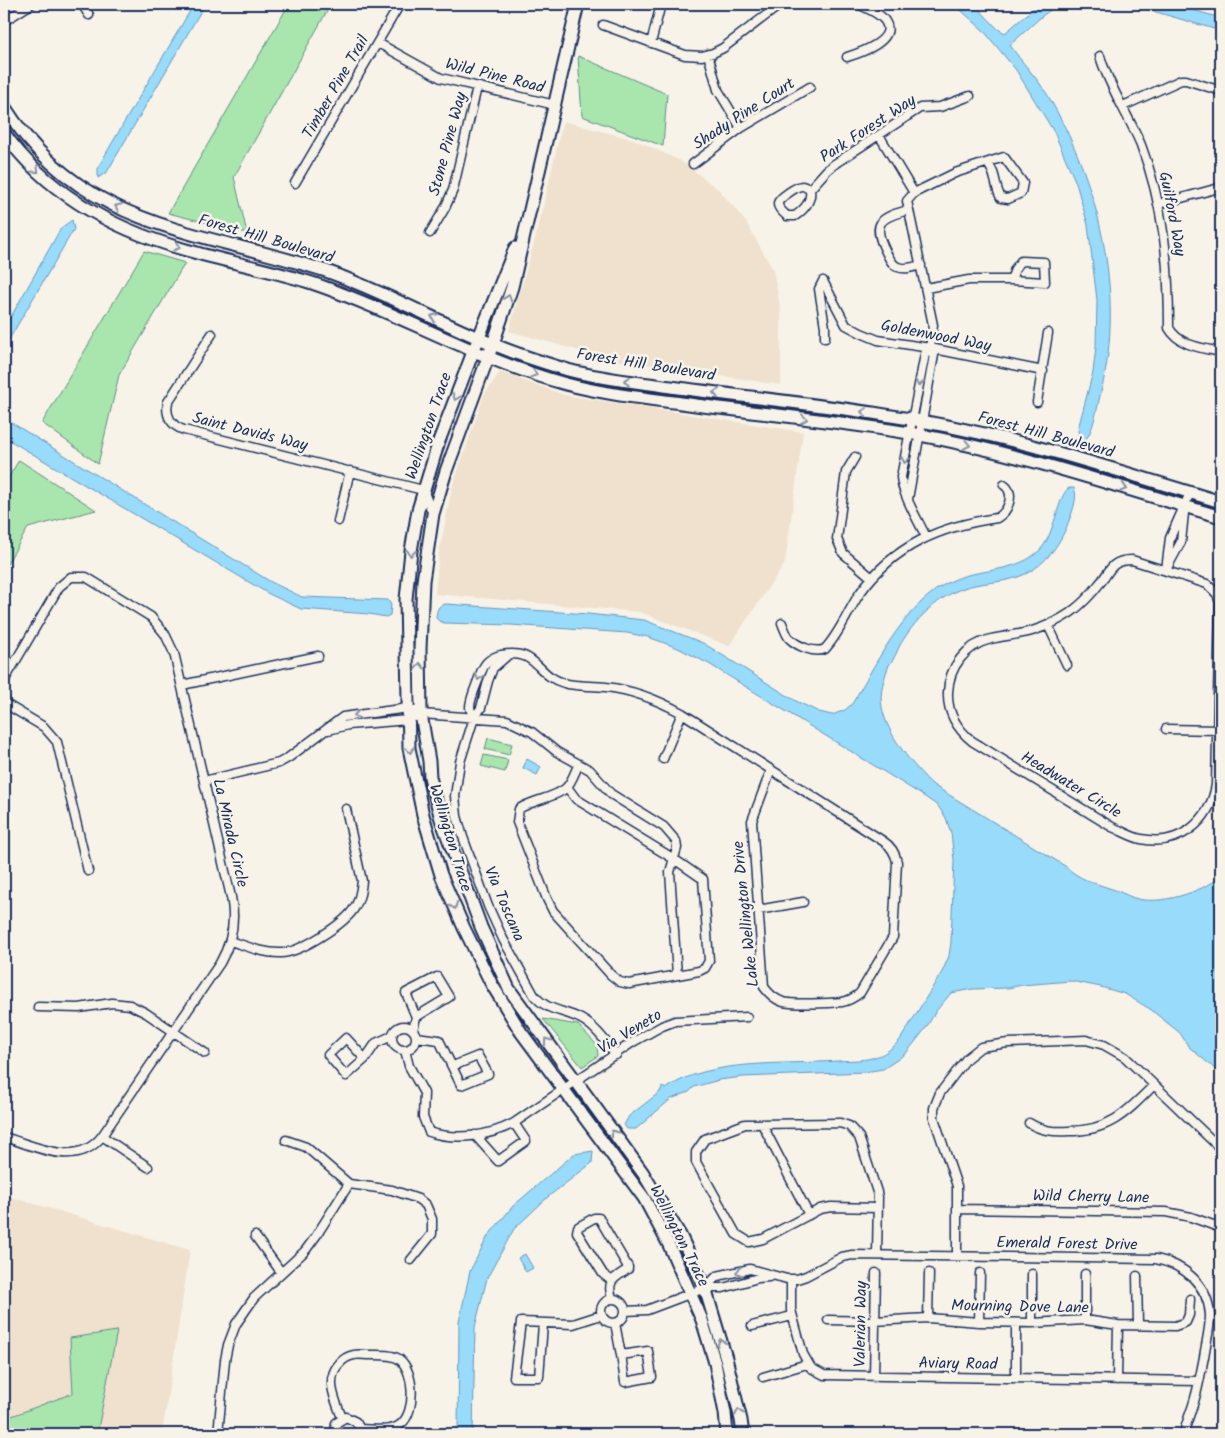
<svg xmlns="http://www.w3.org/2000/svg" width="1225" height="1438" font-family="Kalam,sans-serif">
	<rect width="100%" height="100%" fill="#f7f3e8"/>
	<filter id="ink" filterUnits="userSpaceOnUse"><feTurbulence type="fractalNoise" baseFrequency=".02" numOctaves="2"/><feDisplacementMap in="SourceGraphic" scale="10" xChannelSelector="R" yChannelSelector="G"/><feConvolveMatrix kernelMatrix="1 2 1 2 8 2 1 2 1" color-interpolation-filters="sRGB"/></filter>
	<g filter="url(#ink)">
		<path fill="#efe1cd" d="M563 121 635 140 681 161 719 190 746 222 773 270 781 311V385L609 359 509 331 538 229Z
			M500 372 564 395 803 432 785 563 729 646 640 612 435 594 439 553 452 488 484 395Z
			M4 1195 190 1250 162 1434H4Z"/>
		<path fill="#a8e6ad" stroke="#628a86" d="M289 4H331L234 177 247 233 168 213Z
			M578 56 667 94 663 146 582 116Z
			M144 251 185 263 119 375 98 464 42 423Z
			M19 460 96 510 28 528 4 569V485Z
			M488 738 512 744 509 755 485 749Z
			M484 755 508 760 505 772 481 766Z
			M543 1019 578 1025 597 1045 598 1056 582 1067Z
			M117 1331 97 1434H4V1419L73 1393 70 1338Z"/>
		<path fill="#99dbfb" stroke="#6796bc" d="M194 4H205L107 172 98 178V167Z
			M954 4H974L998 29 1005 33 1039 4H1059L1042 16 1010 45C1021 62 1036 76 1047 94 1098 180 1126 292 1101 392 1098 403 1093 435 1084 441L1079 439 1078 429 1093 372 1096 347 1097 300 1088 225 1076 183 1054 132 1016 70 983 30Z
			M1129 4H1171L1221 18V31Z
			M72 220 74 229 4 348V329L61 228Z
			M4 418 271 582 302 597 388 600 391 605 390 615 386 617 369 614 301 609 269 594 4 437Z
			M1069 488H1074C1078 496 1073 510 1070 518 1062 541 1047 565 1023 575 1008 582 990 582 975 585 960 588 946 595 934 605 920 616 909 630 900 645 897 651 894 660 889 665 884 678 879 693 882 707 887 735 913 766 933 785L1065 866C1079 879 1091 882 1109 888 1117 890 1126 895 1134 898 1160 906 1200 892 1221 877V1074L1189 1047 1180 1033 1150 1009 1125 994 1101 987 1071 981 1022 985 1008 988 973 989 951 993 936 1011 926 1028 907 1052 897 1060 883 1069 865 1072 743 1077 719 1080 694 1087 689 1092 671 1099 636 1129H627L624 1125 629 1116 660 1092 662 1087 666 1089C707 1058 787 1065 837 1061 851 1060 866 1061 878 1056 887 1053 893 1047 900 1040L942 972 949 956 951 942 954 860 951 833 946 818 938 806 925 797 709 664 678 648 648 637 627 633 511 625 444 623 439 621 436 618C437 610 437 605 446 604L588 614 644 620 703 643 796 701 819 712 832 715 845 710 852 704C879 659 910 592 964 576 990 569 1018 570 1039 551 1055 536 1058 494 1069 488Z
			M527 759 541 767 537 775 523 768Z
			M593 1151 592 1163 549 1196 514 1229 487 1278 475 1327 473 1434H458L459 1322 470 1271 488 1236 513 1206 574 1154Z
			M525 1254 533 1268 526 1272 518 1258Z"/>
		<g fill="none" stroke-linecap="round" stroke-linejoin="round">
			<g stroke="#1b2f5e" stroke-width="11">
				<path id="street" d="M82 4 89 15
					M4 10 14 4
					M4 21 31 4
					M603 25 685 55 702 56 713 53 723 48 781 4
					M378 43 441 78 555 105
					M651 43 661 4
					M708 54 718 90 741 128
					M1100 56C1108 85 1129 116 1141 145 1164 206 1169 264 1169 328 1179 346 1203 348 1221 352
					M847 57C860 53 898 40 885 21 880 13 866 8 858 4
					M1123 106 1181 80H1186L1221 91
					M879 135 914 193 907 201 933 325 930 348 925 354 901 477C902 494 918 520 926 537
					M693 164 741 128 810 87
					M295 183 400 4
					M810 189C812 201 805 209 795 216H787C784 213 777 208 778 203 779 198 797 186 802 186 804 186 807 188 810 189L827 170 836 163 920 108 940 107 970 96
					M914 193 955 173 1004 157 1023 183 1021 193 1008 199 1001 198C994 186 997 173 987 163
					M1159 204 1219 188
					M909 210C880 217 871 223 886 252 889 258 892 265 898 267 905 270 914 267 921 265
					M430 233 445 208 453 190 477 87
					M1021 261 1044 262 1045 282 1011 280 1015 269Z
					M823 281 846 325 861 333 878 340 930 348 1043 371
					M823 281 819 289 825 327V338
					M926 288 969 280H1011
					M212 334 168 402C165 415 171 426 184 430L423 490 433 514
					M1037 402 1048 333
					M855 457 846 472 837 539 843 553 872 578
					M908 499 934 355 930 348
					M338 521 350 471
					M1132 560 1207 584 1217 594 1220 603 1216 785C1210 822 1179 847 1141 839 1131 837 1122 831 1112 827L972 741C957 729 947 712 948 692 949 667 966 645 991 639 1004 636 1018 635 1032 631 1045 627 1058 621 1070 613 1081 605 1091 595 1100 583 1105 578 1108 570 1114 565 1119 561 1125 560 1132 560Z
					M1168 566 1181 542 1184 513
					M1166 570 1170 538 1190 493
					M782 623C784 628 786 634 789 638 797 646 815 654 825 649 840 633 848 611 860 593 894 545 941 526 997 518 1008 512 1016 493 1004 485
					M1048 625 1067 665
					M508 655 493 668 488 681 481 708 474 718 460 762 455 796 457 816 463 837 488 906 503 939 534 995C546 1011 564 1010 581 1019 596 1027 606 1042 616 1055
					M4 681 59 587 71 577H86L151 617 165 634 174 653 231 897C236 920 232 942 220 963L102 1136C77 1169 36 1146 4 1137
					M182 685 318 656
					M4 703 44 727 57 742 88 871
					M474 718C473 715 470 710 470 707 470 699 476 686 479 678 483 665 488 658 501 655 538 648 536 676 564 683 577 687 592 685 606 687 633 690 658 700 682 713L883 841C891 846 895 852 897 862L893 937 860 993C855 997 849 1001 842 1002 831 1003 793 1005 783 1002 774 999 769 994 764 987L752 821 771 770
					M1166 729 1218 730
					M328 730 348 725 408 720 421 714
					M663 759 682 713
					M579 764 590 770 611 794 664 827 676 841 677 848 670 872 677 975
					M204 781 279 763 288 758 343 717 408 708 421 714 507 720 532 732 557 752 579 764C575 771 572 782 566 788 555 798 532 800 519 809L517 822 547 899 553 911 611 975 620 982 629 984 699 971 705 968 709 961 703 879 674 859 576 799 567 787
					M758 910 803 902
					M230 941C246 946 265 954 282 953 301 952 346 923 355 907 360 899 361 890 362 881L346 809
					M38 1007 79 1008 112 1003 130 1005 146 1013 205 1053
					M392 1038a12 12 0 1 1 24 0a12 12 0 1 1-24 0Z
					M413 1030 416 1017 406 993 437 977 449 997 416 1017
					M416 1037 439 1040 461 1085 488 1074 478 1056 453 1066
					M405 1050 409 1066 424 1093 423 1117 429 1132C456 1141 490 1136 514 1123L633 1042 662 1026 675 1021 747 1017
					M365 1059 346 1038 328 1055 346 1076 365 1059 376 1043 392 1036
					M1029 1123C1042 1131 1054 1132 1069 1131 1110 1131 1127 1112 1154 1085
					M762 1124 809 1215
					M475 1135 498 1161 526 1141 514 1123
					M102 1136 148 1167
					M286 1140 306 1147 349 1184 392 1190 418 1199 426 1205 432 1219V1234L411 1260
					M958 1209 1166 1212 1191 1217 1221 1228
					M255 1236 281 1272
					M877 1255 878 1197 877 1192 859 1137 849 1126 840 1123 745 1124 705 1139 696 1152V1162L736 1234 749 1242 763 1239 820 1209 831 1207 877 1208
					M957 1256V1186L934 1118V1108L940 1093 967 1058 981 1047 1008 1043 1086 1040 1104 1045 1125 1057 1221 1149
					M1032 1274V1323
					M1137 1276 1138 1325
					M791 1279V1310L803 1354 811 1368 824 1375 1199 1381
					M705 1288 717 1276 750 1269 787 1279H797L806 1276 842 1257 852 1255 1156 1259C1185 1265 1208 1285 1210 1315 1210 1329 1206 1343 1204 1357 1201 1371 1199 1385 1195 1398 1192 1410 1186 1422 1184 1434
					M612 1298C606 1280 615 1278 628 1269V1267L599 1218H594L578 1227 577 1232 603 1274 612 1281
					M601 1311a12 12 0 1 1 24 0a12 12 0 1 1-24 0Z
					M625 1311 647 1310 705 1288H723L758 1278 769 1277
					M928 1318 929 1273
					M828 1320 874 1321 928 1318 979 1322 1032 1323 1085 1320 1118 1325 1175 1326 1186 1322 1189 1315 1190 1299
					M1085 1320V1274
					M979 1322 980 1273
					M615 1323 621 1355 648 1351 652 1377 625 1382 621 1355
					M543 1324 539 1377H514L521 1322 573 1324 601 1315
					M752 1326 792 1316
					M763 1377 807 1364
					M874 1377 876 1273
					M1016 1378V1323
					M1117 1380 1118 1325
					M342 1418C336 1401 325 1381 338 1365 342 1360 348 1356 354 1355 358 1354 364 1355 369 1355 378 1355 391 1354 399 1359 415 1371 416 1412 401 1424 390 1433 372 1429 360 1429
					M218 1434 225 1360 228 1345 236 1324 254 1298 305 1251 316 1236 349 1184
					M335 1434 336 1423 346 1417 356 1422 360 1429 359 1434"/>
			</g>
			<g stroke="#1b2f5e" stroke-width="15">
				<path id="secondary" d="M578 4 512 287 493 344 446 471 433 514 423 581 420 649 421 714 429 761 430 777 441 819 481 927 509 989 643 1173 680 1235 705 1288 726 1358 741 1420 743 1434
					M4 106C82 230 201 230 326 271 386 292 441 324 500 347 522 356 545 363 568 370 602 379 637 382 671 387 738 396 806 403 873 413 927 421 980 432 1033 446 1096 463 1159 483 1221 502
					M4 133C47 194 116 230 186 250 228 262 271 270 312 283 399 312 477 360 566 384 604 394 643 398 681 403 761 414 841 421 920 435 1023 454 1121 488 1221 517
					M515 248 473 352 439 441 418 510 411 551 406 599 409 748 423 815 441 875 464 928 491 983 521 1032 644 1198 669 1245 702 1320 715 1363 725 1413 727 1434"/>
			</g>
			<use href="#street" stroke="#f7f3e8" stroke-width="8"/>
			<use href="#secondary" stroke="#f7f3e8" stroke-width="11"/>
		</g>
		<defs><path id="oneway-chevron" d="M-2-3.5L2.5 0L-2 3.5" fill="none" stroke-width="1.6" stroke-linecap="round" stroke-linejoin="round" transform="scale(1.25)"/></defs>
		<g stroke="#8991a3">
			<use href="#oneway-chevron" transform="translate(36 170) rotate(44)"/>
			<use href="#oneway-chevron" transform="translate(118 207) rotate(-155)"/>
			<use href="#oneway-chevron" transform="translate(177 247) rotate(17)"/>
			<use href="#oneway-chevron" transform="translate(508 298) rotate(-71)"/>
			<use href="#oneway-chevron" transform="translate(434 317) rotate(-156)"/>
			<use href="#oneway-chevron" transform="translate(534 374) rotate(18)"/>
			<use href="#oneway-chevron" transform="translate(627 381) rotate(-172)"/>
			<use href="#oneway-chevron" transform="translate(919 383) rotate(102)"/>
			<use href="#oneway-chevron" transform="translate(716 393) rotate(-172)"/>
			<use href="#oneway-chevron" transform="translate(456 397) rotate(111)"/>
			<use href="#oneway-chevron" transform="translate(864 412) rotate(-173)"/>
			<use href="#oneway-chevron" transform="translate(804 419) rotate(7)"/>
			<use href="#oneway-chevron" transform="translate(967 445) rotate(12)"/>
			<use href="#oneway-chevron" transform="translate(905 460) rotate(100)"/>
			<use href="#oneway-chevron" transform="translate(1124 488) rotate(17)"/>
			<use href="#oneway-chevron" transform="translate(411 553) rotate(97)"/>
			<use href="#oneway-chevron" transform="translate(420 666) rotate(-91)"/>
			<use href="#oneway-chevron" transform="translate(479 677) rotate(109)"/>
			<use href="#oneway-chevron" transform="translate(357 715) rotate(171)"/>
			<use href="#oneway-chevron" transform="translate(410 750) rotate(82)"/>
			<use href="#oneway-chevron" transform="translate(454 906) rotate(67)"/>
			<use href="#oneway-chevron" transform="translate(547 1041) rotate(-126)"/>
			<use href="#oneway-chevron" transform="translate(614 1133) rotate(-126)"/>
			<use href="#oneway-chevron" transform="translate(739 1272) rotate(168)"/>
			<use href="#oneway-chevron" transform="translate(721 1342) rotate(-107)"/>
			<use href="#oneway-chevron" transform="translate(739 1412) rotate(-103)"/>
		</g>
	</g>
	<g text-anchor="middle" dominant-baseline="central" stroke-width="5" stroke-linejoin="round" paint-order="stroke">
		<g font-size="16" fill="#1b2f5e" stroke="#f7f3e8">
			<text transform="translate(495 76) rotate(14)">Wild Pine Road</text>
			<text transform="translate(336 87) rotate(-60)">Timber Pine Trail</text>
			<text transform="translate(744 114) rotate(-33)">Shady Pine Court</text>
			<text transform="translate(868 129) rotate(-33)">Park Forest Way</text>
			<text transform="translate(448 144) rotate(-75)">Stone Pine Way</text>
			<text transform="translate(1172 214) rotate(79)">Guilford Way</text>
			<text transform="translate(266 239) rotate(16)">Forest Hill Boulevard</text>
			<text transform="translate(936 336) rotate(11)">Goldenwood Way</text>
			<text transform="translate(646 365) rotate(9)">Forest Hill Boulevard</text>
			<text transform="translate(429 426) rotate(-71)">Wellington Trace</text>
			<text transform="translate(250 432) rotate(14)">Saint Davids Way</text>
			<text transform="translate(1046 435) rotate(15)">Forest Hill Boulevard</text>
			<text transform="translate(1071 785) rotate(31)">Headwater Circle</text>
			<text transform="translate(230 833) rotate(77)">La Mirada Circle</text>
			<text transform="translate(450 838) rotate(73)">Wellington Trace</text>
			<text transform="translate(504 904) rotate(67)">Via Toscana</text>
			<text transform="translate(746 914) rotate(-96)">Lake Wellington Drive</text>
			<text transform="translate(630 1032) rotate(-31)">Via Veneto</text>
			<text transform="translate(1091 1197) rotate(1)">Wild Cherry Lane</text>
			<text transform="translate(679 1236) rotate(63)">Wellington Trace</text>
			<text transform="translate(1067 1244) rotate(1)">Emerald Forest Drive</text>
			<text transform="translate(1020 1307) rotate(1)">Mourning Dove Lane</text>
			<text transform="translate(861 1324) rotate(-89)">Valerian Way</text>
			<text transform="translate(958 1364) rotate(1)">Aviary Road</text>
		</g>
	</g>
	<rect width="1225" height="1438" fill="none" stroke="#f7f3e8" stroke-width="20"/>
	<rect x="10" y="10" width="1205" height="1418" fill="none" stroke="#1b2f5e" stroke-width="2" filter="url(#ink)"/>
</svg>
